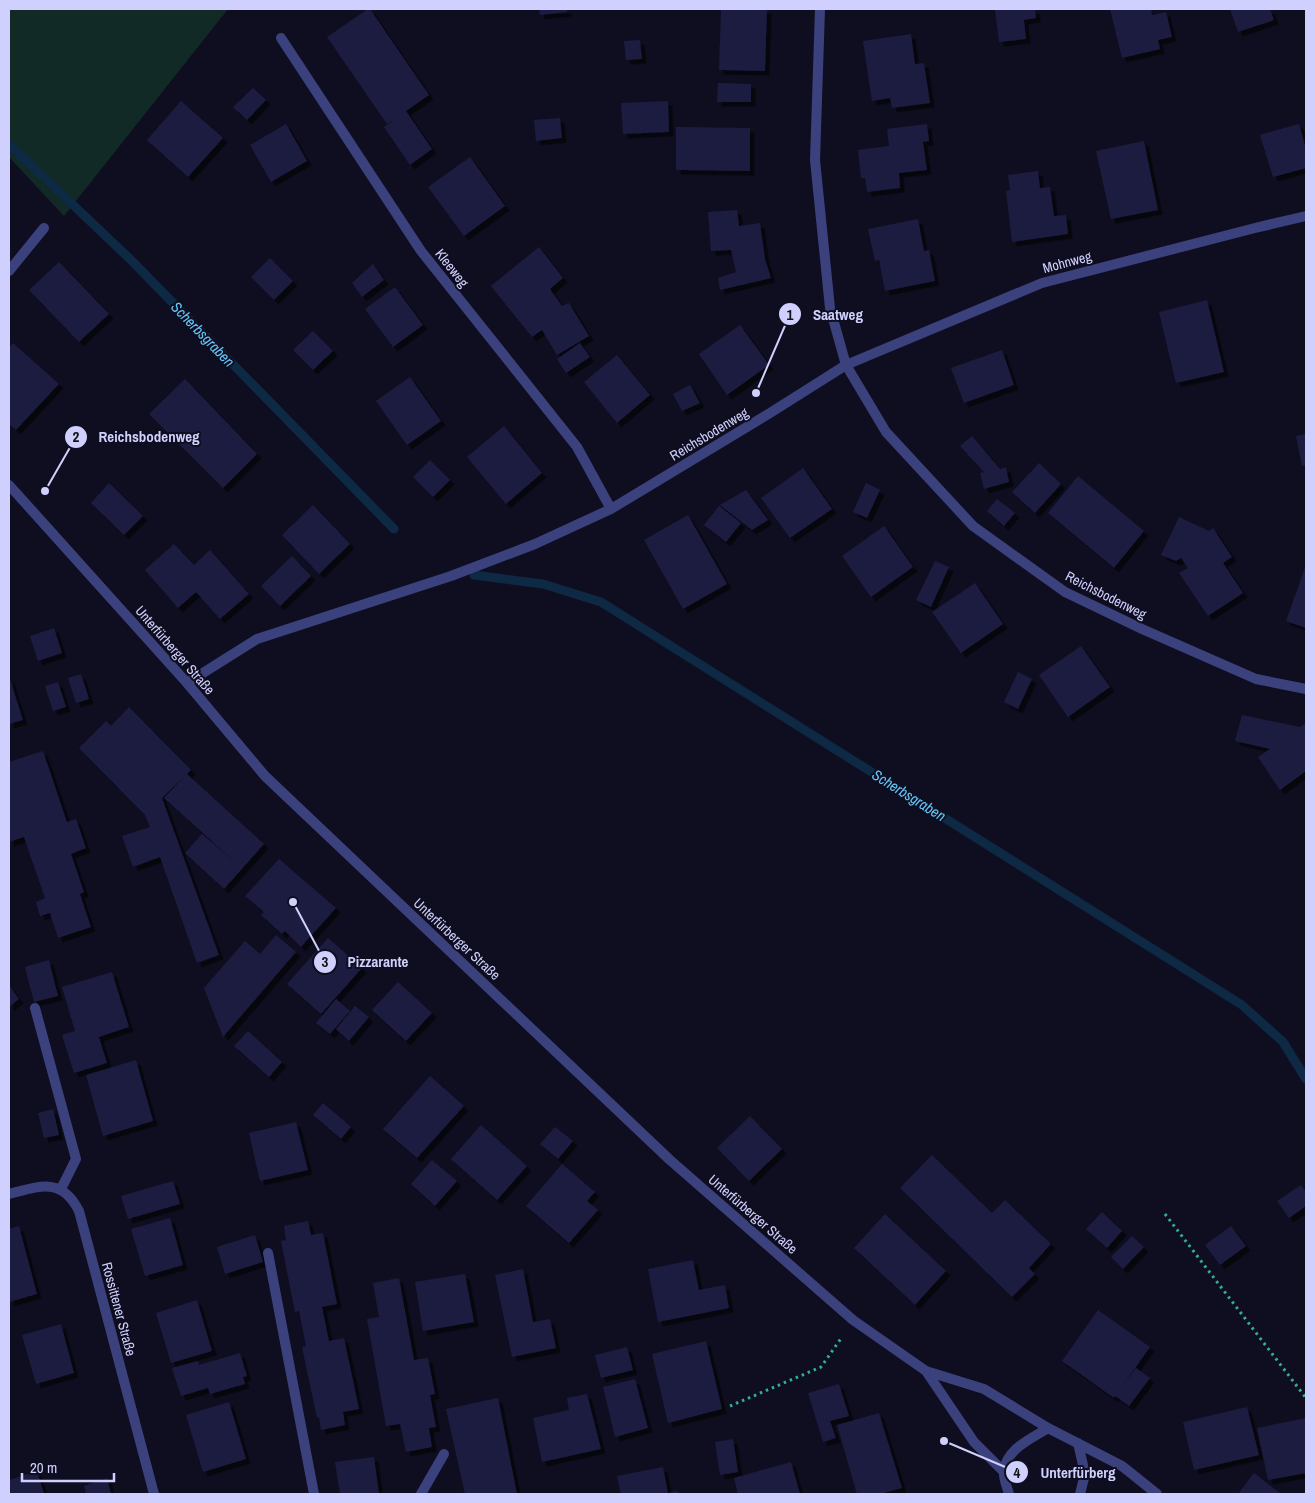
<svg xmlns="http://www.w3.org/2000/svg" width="1315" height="1503" font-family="'Archivo Narrow',sans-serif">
	<defs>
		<filter id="shadow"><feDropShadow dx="4.5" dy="4.5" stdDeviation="0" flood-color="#0009"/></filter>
	</defs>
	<rect width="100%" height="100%" fill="#0f0e20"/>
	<path fill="#112a26" d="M9 9H228L64 216 9 157Z"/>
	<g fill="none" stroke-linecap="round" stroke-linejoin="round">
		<path stroke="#0e2944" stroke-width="9" d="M9 144 131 260 394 529
			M474 575 543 584 601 602 1242 1005 1283 1042 1306 1079"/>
	</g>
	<path fill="#1e1b40" filter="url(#shadow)" d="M368 9H370L429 95 406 111 432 149 410 165 384 127 398 117 387 124 327 37Z
		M539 9H567V12L540 15Z
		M721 9H767L765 71 719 70Z
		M995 9H1035L1036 18 1024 20 1026 39 999 42Z
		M1110 9H1151L1152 15 1166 12 1172 37 1158 40 1160 49 1122 58Z
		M1230 9H1270L1274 20 1238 32Z
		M911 34 915 64 924 63 930 103 892 108 890 98 872 101 863 41Z
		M640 40 642 59 626 60 624 41Z
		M718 83 751 84V102H717Z
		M253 88 266 100 247 120 233 107Z
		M181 101 223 138 188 177 147 140Z
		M668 101 669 132 623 134 621 103Z
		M560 118 562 138 536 141 534 120Z
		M286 124 307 161 271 182 250 145Z
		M927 124 929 141 923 142 927 170 899 173 900 188 867 192 865 178H861L858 150 889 146 887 129Z
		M1299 124 1306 149V168L1273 177 1260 135Z
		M676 127 750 128V171L676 170Z
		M1144 141 1158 210 1111 219 1096 151Z
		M470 157 505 206 464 236 428 187Z
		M1038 171 1040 188 1050 187 1054 216 1066 215 1068 234 1012 242 1006 191 1010 190 1008 175Z
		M737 210 739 226 760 223 765 259 771 278 720 290 718 278 736 272 731 250 711 251 708 212Z
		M918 219 924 251 929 250 935 281 885 291 879 260 875 261 868 229Z
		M539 247 563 278 550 289 562 306 569 303 589 336 557 355 542 330 532 337 491 286Z
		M270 258 293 281 274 300 251 277Z
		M59 262 109 314 79 342 29 290Z
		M373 264 384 280 362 297 352 283Z
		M395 287 423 325 393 347 365 309Z
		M1207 300 1224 372 1176 383 1159 312Z
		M740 325 769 365 727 395 699 354Z
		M313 331 333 351 313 370 293 350Z
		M13 343 59 384 16 430 9 424V348Z
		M580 343 590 357 566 373 557 359Z
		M1002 350 1014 385 964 403 951 368Z
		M617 355 650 395 617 423 584 382Z
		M410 377 441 421 407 445 376 401Z
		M185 379 257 454 223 488 149 414Z
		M690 385 700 403 682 411 673 394Z
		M504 426 542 473 506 504 467 457Z
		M1306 434V465L1302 466 1296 436Z
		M972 436 1000 469 1006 467 1009 482 984 489 980 473 984 472 960 446Z
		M430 460 450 480 433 497 413 477Z
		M1039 463 1061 484 1035 513 1012 492Z
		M803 468 832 509 790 538 761 498Z
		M1078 476 1144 531 1114 568 1048 513Z
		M109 483 143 516 124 535 91 503Z
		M866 483 880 490 867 518 853 512Z
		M746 490 768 520 752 530 720 505Z
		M997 499 1015 513 1004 526 987 511Z
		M313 505 350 544 319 574 282 535Z
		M719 506 741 523 726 542 704 525Z
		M688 515 727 584 683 609 644 540Z
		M1179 517 1209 531 1213 528 1232 557 1223 563 1243 593 1208 616 1179 573 1188 568 1181 558 1176 561 1161 555Z
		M884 526 913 567 871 597 842 556Z
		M174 544 194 565 210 550 249 594 220 619 196 592 178 608 145 570Z
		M292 556 311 576 280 606 261 586Z
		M935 561 949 567 931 607 916 600Z
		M1306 565V628L1286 621Z
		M975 583 1003 624 961 653 932 612Z
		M54 628 62 653 38 661 30 636Z
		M1081 646 1110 687 1068 717 1039 675Z
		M1018 672 1032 679 1018 709 1004 702Z
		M81 674 89 699 76 703 68 678Z
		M9 676 23 720 9 724Z
		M58 682 66 707 53 711 45 686Z
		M129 707 191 770 187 774 264 844 224 889 185 853 202 834 234 861 164 798 185 776 162 798 219 955 197 963 160 857 133 867 122 836 150 827 145 815 79 748 106 721 111 726Z
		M1242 715 1300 727 1306 723V771L1280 790 1258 757 1270 749 1235 741Z
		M43 751 67 822 76 819 86 848 71 854 84 892 80 894 91 927 58 938 50 913 40 916 36 902 45 898 24 837 9 842V762Z
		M279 859 336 908 301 947 285 931 282 934 261 915 264 912 245 896Z
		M276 935 296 952 223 1037 204 988 245 941 260 954Z
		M328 938 362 968 321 1014 287 984Z
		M49 960 58 996 34 1002 25 967Z
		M112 972 129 1027 99 1037 107 1063 74 1073 62 1035 75 1031 62 987Z
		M398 982 432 1013 406 1041 372 1010Z
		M9 985 19 999 9 1007Z
		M336 999 350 1011 330 1034 316 1023Z
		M355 1006 369 1017 349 1041 336 1029Z
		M248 1031 282 1062 269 1077 234 1046Z
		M136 1060 153 1121 103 1136 86 1075Z
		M430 1076 464 1106 417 1158 383 1129Z
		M323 1103 351 1127 341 1139 313 1115Z
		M53 1109 59 1135 44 1138 38 1113Z
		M750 1116 782 1149 749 1181 717 1148Z
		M296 1122 308 1170 260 1181 249 1133Z
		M481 1125 527 1166 497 1200 451 1159Z
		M555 1127 573 1141 558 1159 540 1144Z
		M932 1155 992 1213 1005 1200 1051 1244 1029 1268 1035 1274 1012 1297 900 1188Z
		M432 1160 457 1181 435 1206 411 1184Z
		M562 1164 595 1192 587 1201 598 1210 569 1243 526 1206Z
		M173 1181 180 1204 128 1219 121 1196Z
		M1301 1185 1306 1192V1206L1289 1218 1277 1201Z
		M1102 1212 1122 1231 1107 1248 1086 1229Z
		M885 1214 946 1271 915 1305 854 1248Z
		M170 1218 183 1265 145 1276 131 1229Z
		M308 1221 311 1235 323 1233 337 1304 322 1307 329 1341 344 1338 359 1409 343 1412 345 1425 321 1430 319 1417 317 1418 302 1347 306 1346 299 1311 295 1312 281 1241 286 1240 284 1226Z
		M19 1226 37 1294 9 1302V1229Z
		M1231 1226 1246 1246 1220 1265 1205 1245Z
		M255 1235 263 1262 225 1274 217 1247Z
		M1132 1236 1144 1247 1123 1269 1111 1257Z
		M693 1260 699 1290 725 1285 729 1308 658 1322 648 1269Z
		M523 1269 533 1322 550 1319 556 1348 512 1357 495 1275Z
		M465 1274 474 1322 423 1331 415 1282Z
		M399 1278 414 1360 428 1358 435 1394 430 1395 436 1427 429 1428 432 1447 406 1452 400 1424 386 1426 367 1319 379 1317 373 1283Z
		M197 1300 212 1351 171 1363 156 1313Z
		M1098 1310 1150 1347 1121 1388 1136 1368 1150 1378 1129 1406 1115 1396 1114 1398 1062 1361Z
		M61 1324 74 1373 36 1384 22 1335Z
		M706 1341 722 1409 668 1423 652 1354Z
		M627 1347 633 1370 601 1378 595 1355Z
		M240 1353 247 1376 243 1377 245 1384 210 1394 208 1388 181 1396 172 1368 198 1361 199 1365Z
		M635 1379 648 1428 615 1437 603 1387Z
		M839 1384 849 1416 830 1421 836 1438 823 1442 808 1393Z
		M587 1394 601 1449 542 1462 533 1418 569 1410 567 1398Z
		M498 1398 517 1494H465L446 1409Z
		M229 1402 246 1459 203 1472 186 1415Z
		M1247 1407 1259 1455 1194 1470 1183 1422Z
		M879 1413 902 1488 880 1494H857L837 1425Z
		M1306 1418V1473L1268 1480 1257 1428Z
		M733 1439 738 1472 720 1475 715 1442Z
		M374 1457 379 1494H340L335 1462Z
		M791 1462 800 1494H738L734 1478Z
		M663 1467 668 1493 678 1491 679 1494H621L617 1476Z
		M37 1471 44 1494H10L9 1480Z
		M1254 1473 1281 1494H1238Z
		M107 1478 111 1494H86L84 1486Z"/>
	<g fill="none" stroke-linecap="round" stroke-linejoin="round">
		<path stroke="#34ad96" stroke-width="3" stroke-dasharray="2.5 4" stroke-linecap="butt" d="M1165 1214 1306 1398
			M730 1406 821 1367 842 1337"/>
		<path stroke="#3b417d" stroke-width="10" d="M9 271 44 228
			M35 1008 76 1159 61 1189
			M268 1253 314 1494
			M421 1494 444 1454"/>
		<path stroke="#3b417d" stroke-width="10" d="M820 9 815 160 830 308 846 365 886 432 973 526 1065 592 1142 629 1256 679 1306 689
			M281 38 421 251 577 447 611 509
			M9 485 187 683 265 776 670 1160 853 1320 926 1371 984 1389 1048 1428 1122 1466 1157 1494
			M187 683 257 639 451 576 535 544 611 509 770 413 846 365 1042 283 1255 228 1306 216
			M9 1194C40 1186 62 1177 79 1211L154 1494
			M926 1371 974 1442 1004 1472
			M1078 1443 1085 1474 1080 1494
			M1009 1494C1007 1487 1003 1478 1004 1471 1006 1449 1031 1439 1048 1428"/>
	</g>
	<g text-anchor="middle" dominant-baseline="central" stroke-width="4" stroke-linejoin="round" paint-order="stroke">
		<g font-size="14" fill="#cfd0fd" stroke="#0f0e20">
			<text transform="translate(1067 262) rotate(-15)">Mohnweg</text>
			<text transform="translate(452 268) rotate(52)">Kleeweg</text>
			<text transform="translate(709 434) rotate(-31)">Reichsbodenweg</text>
			<text transform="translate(1106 595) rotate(27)">Reichsbodenweg</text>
			<text transform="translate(175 650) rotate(49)">Unterfürberger Straße</text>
			<text transform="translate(457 939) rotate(43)">Unterfürberger Straße</text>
			<text transform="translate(753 1214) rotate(41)">Unterfürberger Straße</text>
			<text transform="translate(119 1309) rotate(75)">Rossittener Straße</text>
		</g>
		<g font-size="15" font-style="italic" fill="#62c5f8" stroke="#0f0e20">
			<text transform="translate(203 334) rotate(46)">Scherbsgraben</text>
			<text transform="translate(909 795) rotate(32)">Scherbsgraben</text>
		</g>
	</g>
	<path fill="none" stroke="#cfd0fd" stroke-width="2" d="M756 393L790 314M45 491L76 437M293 902L325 962M944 1441L1017 1472"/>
	<g fill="#cfd0fd" stroke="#0f0e20" stroke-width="2">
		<circle cx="756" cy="393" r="5"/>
		<circle cx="45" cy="491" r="5"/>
		<circle cx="293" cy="902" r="5"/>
		<circle cx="944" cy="1441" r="5"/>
		<circle cx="790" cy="314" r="12"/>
		<circle cx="76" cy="437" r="12"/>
		<circle cx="325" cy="962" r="12"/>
		<circle cx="1017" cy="1472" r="12"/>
	</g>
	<g font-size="15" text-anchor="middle" font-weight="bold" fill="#111">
		<text x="790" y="320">1</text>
		<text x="76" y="442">2</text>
		<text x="325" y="967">3</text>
		<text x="1017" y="1478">4</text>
	</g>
	<g font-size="15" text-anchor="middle" font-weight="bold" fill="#cfd0fd" stroke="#0f0e20" stroke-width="4" stroke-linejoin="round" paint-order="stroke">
		<text x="838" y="320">Saatweg</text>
		<text x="149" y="442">Reichsbodenweg</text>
		<text x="378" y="967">Pizzarante</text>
		<text x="1078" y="1478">Unterfürberg</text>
	</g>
	<rect width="1315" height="1503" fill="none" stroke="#cfd0fd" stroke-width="20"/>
	<path d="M22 1473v8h92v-8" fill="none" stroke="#cfd0fd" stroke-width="2.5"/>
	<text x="30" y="1473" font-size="15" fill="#cfd0fd" stroke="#0f0e20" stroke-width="4" paint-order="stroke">20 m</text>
</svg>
